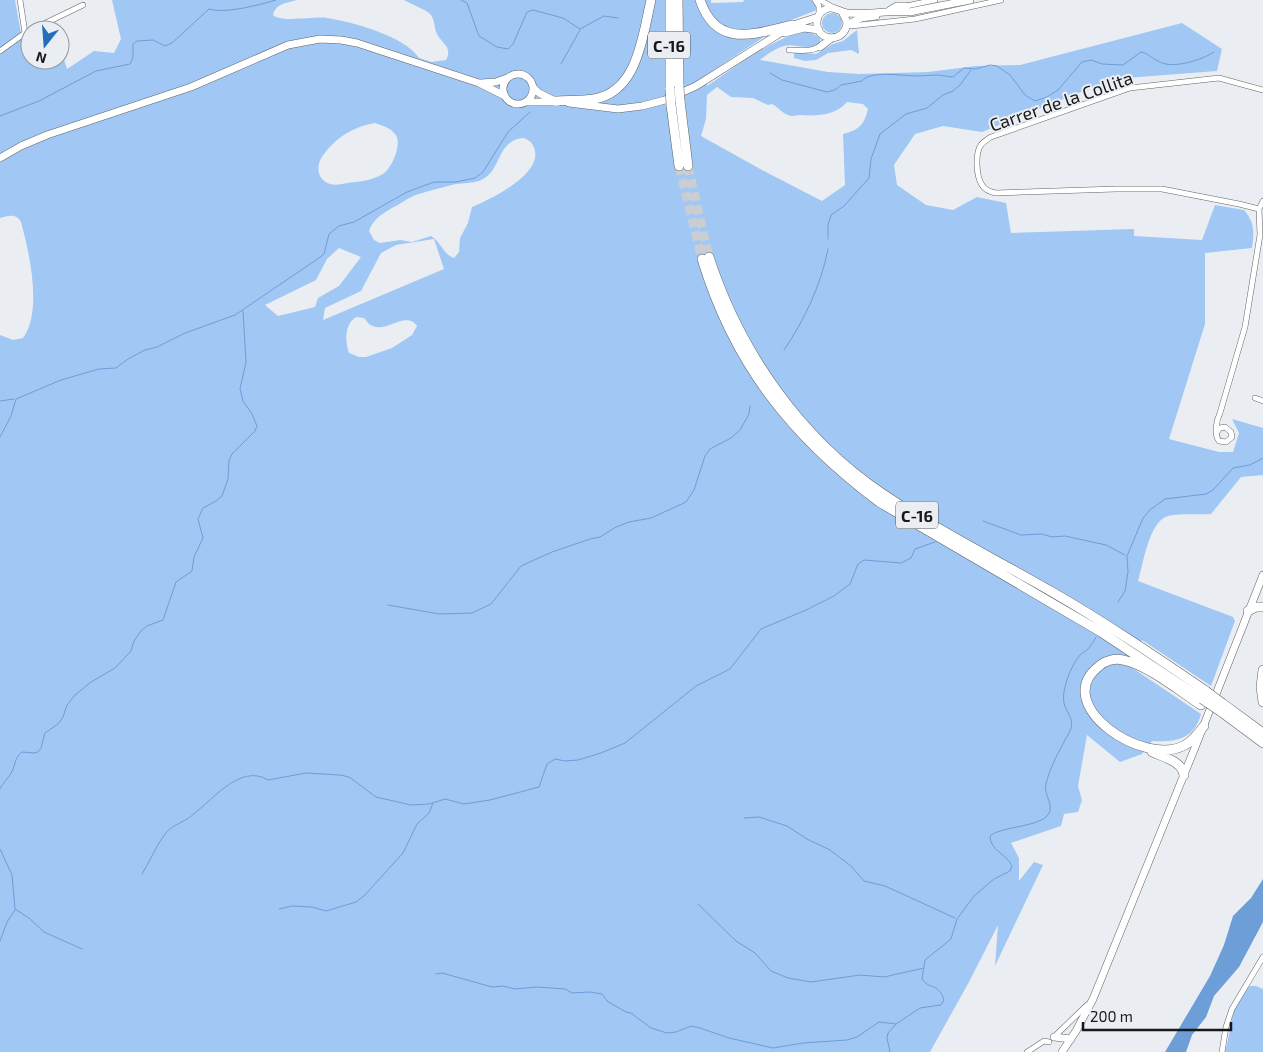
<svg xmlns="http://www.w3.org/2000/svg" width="1263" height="1052" font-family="'Exo 2',sans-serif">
	<rect width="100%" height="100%" fill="#eaeef3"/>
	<path fill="#a1c7f4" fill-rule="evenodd" d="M0 0H15L22 39 30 36V60H60V46L67 69 94 51 114 53 121 39 112 0H297C287 3 276 3 273 15 281 23 314 16 327 18 352 22 405 36 419 58L432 62 446 60C453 47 442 44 437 34 434 28 435 21 431 15 426 9 412 5 404 0H698L718 29 767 35 706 75 707 86C727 73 787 28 809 32 813 33 817 36 820 38V43C808 52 797 43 784 46 776 48 766 55 760 60L828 72 859 74 928 72 976 66 1020 65 1182 23 1222 49 1217 71 1113 79 982 132 943 126 915 134 894 165 897 185 926 205 953 210 977 197 1006 203 1011 233 1134 229V236L1202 240 1215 205 1244 210C1255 223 1254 232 1252 248L1205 253V324L1169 439 1219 452H1233L1239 433 1232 419 1263 428V475L1241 477 1211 514C1197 515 1181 513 1168 516 1149 521 1143 565 1138 581L1233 617 1235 621 1211 686 1142 640 1128 665 1201 714C1194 740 1175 742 1152 741L1142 754 1120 762 1087 735 1078 786 1082 800 1078 812 1064 814 1061 826 1011 843 1019 858V881L1034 862 1043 865 995 966 998 925 969 982 930 1052H0V335L13 340 23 338C43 311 29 252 21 222 16 213 8 216 0 218ZM717 87 731 97 753 98 768 105 772 104C778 107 782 113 788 115 792 117 795 115 800 115 817 116 835 116 847 102L863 104 868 109C864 125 859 130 843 134L845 185 822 201 762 170 701 136 706 119 707 95ZM375 123C382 126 390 127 395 134 403 143 392 168 383 174 370 182 356 181 342 184 322 189 311 170 324 154 336 137 355 126 375 123ZM523 138C530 140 533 143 535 151 540 175 490 200 472 207L468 223 460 238 459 252 454 258C443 254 441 242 431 236L412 242 400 240 380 243 374 240 369 231C373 219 382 214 392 208 401 204 410 196 419 194 431 190 444 187 456 184 463 183 472 183 479 181 503 172 495 141 523 138ZM434 239 444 269 323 320 325 308 361 291 381 253 396 245ZM339 248 361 257 339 286 318 298 315 307 278 316 265 305 316 280 327 259ZM356 317 364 318C366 320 367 322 369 324 385 336 405 309 417 326L412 335 392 348 366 357H359L349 353C345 341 344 325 356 317Z
		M704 0H711V3L743 2 744 0H812L817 4V10L763 31 731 30 716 21 706 7Z
		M822 23a10 10 0 1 1 20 0a10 10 0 1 1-20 0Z
		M857 30 859 54 851 50 828 53 816 60 805 61 794 58V52L816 54 833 44 843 41Z
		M1250 986H1256L1263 989V1052H1225C1232 1029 1230 1003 1250 986Z"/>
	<path fill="#6d9ed8" d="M1263 879V922L1239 967 1214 996 1206 1017 1192 1035 1186 1052H1165L1210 976 1224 945 1233 916 1251 898Z"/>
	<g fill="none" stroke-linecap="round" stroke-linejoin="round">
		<path stroke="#6d9ed8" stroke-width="1" d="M461 0 467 3 479 36 497 47 508 49 513 44 527 12 533 10 563 18 580 29 604 16 618 18
			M561 64 580 30
			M770 73 782 80 827 92C832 91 838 89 841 85L862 81C870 70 904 76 917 76 924 76 930 75 937 75 943 75 948 77 953 77L964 68 976 69 990 65 997 66 1010 75 1025 95 1035 101 1047 97 1058 90 1082 62 1091 60 1102 64 1123 65 1141 52C1148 53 1151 58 1158 61 1171 70 1202 60 1214 52
			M0 116 39 101 96 71 130 64 133 57V44L137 41 153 40 165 46 172 43 209 9C225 14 259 5 276 0
			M828 239V225L831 215 844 206 869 178 871 159 880 134 906 114 927 108 943 95 953 91 960 85 971 70
			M784 350C805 319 821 285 828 249
			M0 401 14 399
			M0 437 11 416 16 399 61 380 99 369 116 368 128 359 145 350 157 347 185 333 235 315 316 260 324 254 329 234 339 226 354 222 407 192 434 182H456L475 178 483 172 508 132 530 112
			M983 521 1021 535 1042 534 1052 537 1065 536 1106 545 1125 555
			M1118 602 1125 591 1128 572 1127 556 1143 518 1150 510 1165 499 1206 494 1213 490 1233 468 1250 465 1263 458
			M388 605 439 614 472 613 491 604 521 566 552 552 590 539 600 537 616 527 629 522 651 518 686 502 694 490 705 456 710 449 731 438 740 430 749 414 750 406
			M0 789C3 783 7 779 10 775 16 767 13 759 22 752L34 753 38 752 41 748 45 733 58 724 63 717 67 705 75 695 91 682 115 668 131 651 134 641 141 631 147 626 163 620 176 582 192 571 194 557 203 538 198 519 203 508 216 501 222 496 228 479 229 460 232 454 255 431 257 426 252 414 243 401 240 389 246 362 243 311
			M744 818 759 817 787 826 807 839 830 850 851 866 864 881 885 886 955 918
			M0 849 12 875 15 909 29 918 44 932 82 949
			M142 874C150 861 156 846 165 834 171 826 179 824 187 819 210 804 239 762 268 780L306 773 340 775 349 777 376 797 411 805 429 804 445 799 464 804 490 800 539 787 547 764 555 759 565 761 578 760 601 753 625 743 696 686 730 669 761 629 806 610 834 596 850 584 858 564 864 560 901 563 911 558 915 549 935 542
			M698 904 736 941 755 953 771 971 788 978 811 982 860 975 884 977 924 968
			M279 909 292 906 312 907 326 911 356 902 364 896 403 853 417 824 429 813 433 803
			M0 941 7 922 15 910
			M436 974 442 973 492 987 503 986 515 989 537 987 565 989 572 993 590 992 602 994 607 1001 626 1012 631 1013 651 1028 667 1033 676 1032 691 1026 700 1028 729 1038 773 1048 803 1043 847 1040 857 1037 879 1022 896 1024
			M890 1052 887 1038 888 1033 896 1024 920 1008 941 1005 944 1000C938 982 931 991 922 979L925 960 951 939 957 919 974 896 994 879 1010 871 1012 866C1007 854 990 851 990 836 999 827 1037 827 1047 816 1056 805 1043 796 1046 784 1049 770 1057 755 1064 742 1066 737 1070 733 1071 728 1074 719 1066 712 1064 703 1061 690 1072 663 1081 654 1083 652 1085 652 1087 650 1091 646 1094 641 1096 637"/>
		<path stroke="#caced2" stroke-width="9" stroke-dasharray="9 4.5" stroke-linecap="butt" d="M679 166 702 259
			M688 166 709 257"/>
		<g stroke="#606367" stroke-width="6">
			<path id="street" d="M20 0 25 33
				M815 0 819 6V15
				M820 0 834 8
				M906 6 935 0
				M851 26 915 19 1001 0
				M789 50C800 50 814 53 822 44
				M0 51 25 33 83 5
				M1259 209 1239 204 1162 189H1116L996 193C990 192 985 190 982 185 976 176 975 153 981 145 983 142 988 139 991 137L1130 88 1219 78 1263 90
				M1255 398 1263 401
				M1217 432 1220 428 1225 427 1231 432 1232 437 1226 442 1219 441C1214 434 1216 421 1220 413L1245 327 1260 235 1259 209 1263 201
				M1054 1037 1087 1005
				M1027 1052 1044 1041 1049 1042
				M1222 1052 1226 1027 1232 1009 1263 957"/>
		</g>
		<g stroke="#606367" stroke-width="8">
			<path id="secondary" d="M890 10 897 6H906
				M842 12 847 22C846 44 815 42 817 22 817 15 822 10 829 8 836 7 840 12 847 13 868 15 890 10 912 12
				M909 12 970 0
				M847 25 861 18 876 16
				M785 33 804 28 819 30
				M820 47 832 38
				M503 89a15 15 0 1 1 30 0a15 15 0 1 1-30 0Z
				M481 83 496 82 507 78
				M533 87 539 93 553 100
				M526 102H558
				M569 103 618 109 642 106 665 100 696 86 793 25 818 17
				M0 158 21 146 47 135 191 87 288 45 320 39 341 40 357 43 479 83 505 96
				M1054 1037 1071 1039
				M1062 1052 1076 1031 1093 999 1194 750 1263 575"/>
		</g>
		<g stroke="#606367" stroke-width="10">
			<path id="highway" d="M670 0V89
				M678 0 679 86
				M700 0C717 50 756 33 793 25
				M555 101C568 100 581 101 594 99 638 92 643 34 651 0
				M680 101 688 166
				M671 105 679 166
				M709 257C740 352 800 438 883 494 938 531 997 560 1054 593 1106 623 1156 657 1206 691
				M702 259C734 364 791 436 879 502L1101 632 1202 699
				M1248 611 1256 607H1263
				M1263 670 1261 687 1263 702
				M1222 703 1263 733
				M1201 705C1181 692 1146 664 1123 660 1114 658 1104 661 1098 667 1051 705 1144 768 1185 745 1193 741 1198 733 1204 726
				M1220 711 1263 743
				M1152 752C1163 757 1182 761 1184 775"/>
		</g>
		<use href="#street" stroke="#fff" stroke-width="5"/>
		<use href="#secondary" stroke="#fff" stroke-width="7"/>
		<use href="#highway" stroke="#fff" stroke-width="9"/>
		<g stroke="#606367" stroke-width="10" stroke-linecap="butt">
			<path id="highway-bridge" d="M679 86 680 101
				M670 89 671 105
				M1206 691 1222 703
				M1202 699 1220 711"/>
		</g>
		<use href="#highway-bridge" stroke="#fff" stroke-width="9"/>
	</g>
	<g text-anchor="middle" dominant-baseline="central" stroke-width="4" stroke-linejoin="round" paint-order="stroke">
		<g fill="#eaeef3" stroke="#56585b" stroke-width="1">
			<rect x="648" y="31.5" width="42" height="27" rx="4"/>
			<rect x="896" y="501.5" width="42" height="27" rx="4"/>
		</g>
		<g font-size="16" font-weight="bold" fill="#17181a">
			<text x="669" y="45">C-16</text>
			<text x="917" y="515">C-16</text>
		</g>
		<g font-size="18" fill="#17181a" stroke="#eaeef3">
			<text transform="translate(1061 101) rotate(-19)">Carrer de la Collita</text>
		</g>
	</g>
	<g transform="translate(45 45) rotate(197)"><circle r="24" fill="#eaeef3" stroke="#96989c"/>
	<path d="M0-4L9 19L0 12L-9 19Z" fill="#226fbe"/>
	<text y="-8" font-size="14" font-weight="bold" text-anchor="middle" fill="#17181a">N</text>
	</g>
	<path d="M1083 1022v8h148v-8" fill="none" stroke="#17181a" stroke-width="2.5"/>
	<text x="1090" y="1022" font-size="15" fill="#17181a" stroke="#eaeef3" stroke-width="4" paint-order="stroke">200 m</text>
</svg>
